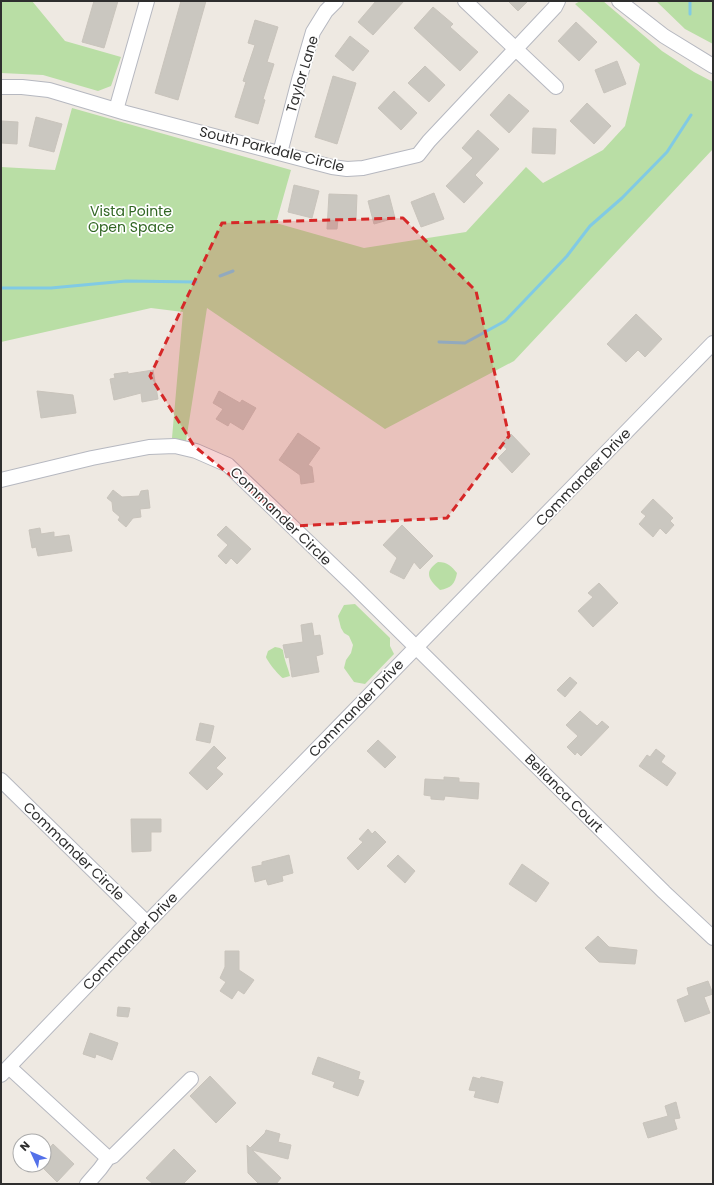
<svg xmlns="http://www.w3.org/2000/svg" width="714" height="1185" font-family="Poppins,sans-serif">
	<rect width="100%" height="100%" fill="#eee9e2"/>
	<path fill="#b9dea5" d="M1 1H32L65 41 121 57 111 86 98 91 43 75 1 73Z
		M580 1H603L662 51 694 72 713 82V149L514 361 385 429 207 308 186 441 172 438 183 312 151 308 1 342V167L55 170 72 108 291 170 276 223 364 248 466 232 526 167 543 183 603 150 625 126 640 64 575 4Z
		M656 1H713V44L685 29Z
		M438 562C448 562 451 566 457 573 455 584 451 588 440 590 429 580 423 572 438 562Z
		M355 604 390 638V646L394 654 365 684 354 682 344 668 346 660 351 653 353 645 349 636 344 633 341 628 338 616 344 605Z
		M275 647 280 648 283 650C284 660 288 667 290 676L283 678C280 677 267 661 266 657L268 651Z"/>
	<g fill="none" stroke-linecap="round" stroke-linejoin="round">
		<path stroke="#81cae4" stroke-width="3" d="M690 1V14
			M220 276 233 271
			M1 288H51L126 281 196 282
			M439 342 465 343 505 321 567 256 590 226 622 198 667 152 691 115"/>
	</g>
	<path fill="#cac7c0" stroke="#c9c4bc" d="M94 1H118L104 48 82 42Z
		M181 1H206L178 100 155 93Z
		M376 1H404L373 35 358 22Z
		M508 1H528L518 11Z
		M433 7 453 24 450 27 478 52 460 71 414 28Z
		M255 20 278 27 267 62 274 64 263 99 265 100 258 124 235 117 246 82 243 81 255 45 248 43Z
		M576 22 597 42 579 61 558 41Z
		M350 36 369 51 353 71 335 56Z
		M617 61 626 84 604 93 595 70Z
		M425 66 445 85 429 102 408 83Z
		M333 76 356 83 337 144 315 137Z
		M394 91 417 113 401 130 378 108Z
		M509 94 529 111 509 133 490 115Z
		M587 103 611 126 594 144 570 121Z
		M36 117 62 124 54 152 29 146Z
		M1 121 18 122 17 144 1 143Z
		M533 128 556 129 555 154 532 153Z
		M478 130 499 149 475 175 483 183 464 203 446 186 473 158 462 148Z
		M294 185 319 191 312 218 288 212Z
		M434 193 444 219 421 227 411 202Z
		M329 194 357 195 356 219H338L337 229H327Z
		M389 195 395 218 374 224 368 201Z
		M636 314 662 339 645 357 638 350 626 362 607 344Z
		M153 370 158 399 142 402 141 393 114 400 110 379 115 378 114 374 128 372V374Z
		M37 391 73 395 76 413 41 418Z
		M219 391 240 403 242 400 256 408 243 430 230 422 228 426 216 419 223 409 213 403Z
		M298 433 320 448 308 465 312 467 314 482 301 484 300 475 279 460Z
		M511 434 530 454 512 473 498 458 507 449 501 444Z
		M113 490 122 497 139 496 141 491 148 490 150 508 140 509 141 517 133 518 126 527 118 520 120 517 113 511 112 502 107 498Z
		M653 499 673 518 670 521 674 525 666 534 660 528 653 537 639 524 646 516 641 512Z
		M402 525 433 556 420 569 414 562 404 579 390 572 397 558 383 545Z
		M226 526 251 549 237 564 231 558 226 564 218 556 228 545 217 535Z
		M40 528 41 534 54 532V537L69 535 72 551 38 556 36 547 32 548 29 530Z
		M599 583 618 603 593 627 578 611 593 597 588 593Z
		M312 623 314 636 320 635 323 654 316 656 319 672 292 677 289 657 286 658 283 645 303 642 301 625Z
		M570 677 577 683 565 697 557 690Z
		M580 711 597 726 602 721 609 727 581 756 577 752 575 755 567 747 578 736 566 725Z
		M200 723 214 726 210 743 196 740Z
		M378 740 396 757 385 768 367 751Z
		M214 746 226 758 216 768 223 774 207 790 189 773Z
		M656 749 665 756 661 762 676 773 667 786 639 766 647 755 650 757Z
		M444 777 459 778V782L479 783 478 799 445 796 444 800 431 799V796L424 795 425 779 444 780Z
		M131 819H161V832H151V851L132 852Z
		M368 829 372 834 375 831 386 842 358 870 347 858 363 842 359 839Z
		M289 855 293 873 282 876 283 881 268 885 266 879 255 882 252 867 262 865V862Z
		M398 855 415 871 405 883 387 866Z
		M522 864 549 883 536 902 509 884Z
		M598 936 609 947 637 950 635 964 599 962 585 948Z
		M225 951H239V970L254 980 244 994 238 990 232 999 220 991 226 982 220 978 225 967Z
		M708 981 713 994 704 997 710 1013 685 1022 677 1000 689 995 687 988Z
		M118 1007 130 1008 128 1017 117 1016Z
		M90 1033 118 1043 112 1060 96 1054 95 1058 83 1054Z
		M318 1057 360 1072 358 1079 364 1081 358 1096 333 1087 335 1082 312 1074Z
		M210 1076 236 1103 216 1123 190 1096Z
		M473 1077 480 1079 481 1077 503 1082 498 1103 474 1097 476 1091 469 1090Z
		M676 1102 680 1118 674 1119 677 1129 648 1138 643 1123 668 1116 665 1106Z
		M266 1130 280 1134 278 1142 291 1145 288 1159 252 1150 281 1178 276 1184H259L248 1173 247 1145 250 1148 265 1133Z
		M53 1144 74 1164 57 1182 44 1169V1154Z
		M174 1149 196 1171 183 1184H153L146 1178Z"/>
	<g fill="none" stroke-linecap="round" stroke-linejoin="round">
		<g stroke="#b6b8c0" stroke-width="16">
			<path id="minor" d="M465 1 556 87
				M619 1 664 36 713 66
				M1 87H22L49 90 126 113 332 167 347 169 363 168 418 155 429 141 555 7 558 1
				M116 110 147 1
				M280 153 299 80 313 32 326 11 336 1
				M1 480 92 458 149 447 175 446 196 451 228 465 352 584 664 892 713 938
				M1 780 147 923
				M9 1067 108 1158 113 1156 191 1079
				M1 1075 147 923 713 343
				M87 1184 100 1169 108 1158"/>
		</g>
		<use href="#minor" stroke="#fff" stroke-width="14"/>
	</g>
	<path fill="#d62828" fill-opacity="0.2" stroke="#d62828" stroke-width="3" stroke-dasharray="8 5" stroke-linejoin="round" d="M403 218 476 291 509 436 447 518 294 526 194 446 150 376 222 223Z"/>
	<g text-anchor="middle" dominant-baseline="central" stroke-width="3.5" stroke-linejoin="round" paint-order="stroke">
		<g font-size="14" fill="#2e2e2e" stroke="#fff">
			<text transform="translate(302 74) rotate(-73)">Taylor Lane</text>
			<text transform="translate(272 149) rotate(14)">South Parkdale Circle</text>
			<text transform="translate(583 477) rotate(-46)">Commander Drive</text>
			<text transform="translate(281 516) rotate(44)">Commander Circle</text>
			<text transform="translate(356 708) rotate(-46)">Commander Drive</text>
			<text transform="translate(564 793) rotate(45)">Bellanca Court</text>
			<text transform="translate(74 851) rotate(44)">Commander Circle</text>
			<text transform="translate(130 941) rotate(-46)">Commander Drive</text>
		</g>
		<g font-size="14" fill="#316623" stroke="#fff">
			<text x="131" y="211">Vista Pointe<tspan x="131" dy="16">Open Space</tspan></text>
		</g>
	</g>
	<rect width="714" height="1185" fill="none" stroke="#2e2e2e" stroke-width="4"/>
	<g transform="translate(32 1153) rotate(314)"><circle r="19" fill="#ffffff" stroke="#ababab"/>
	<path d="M0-3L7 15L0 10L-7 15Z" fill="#5471e9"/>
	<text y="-6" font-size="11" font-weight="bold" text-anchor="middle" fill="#2e2e2e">N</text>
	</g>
</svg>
